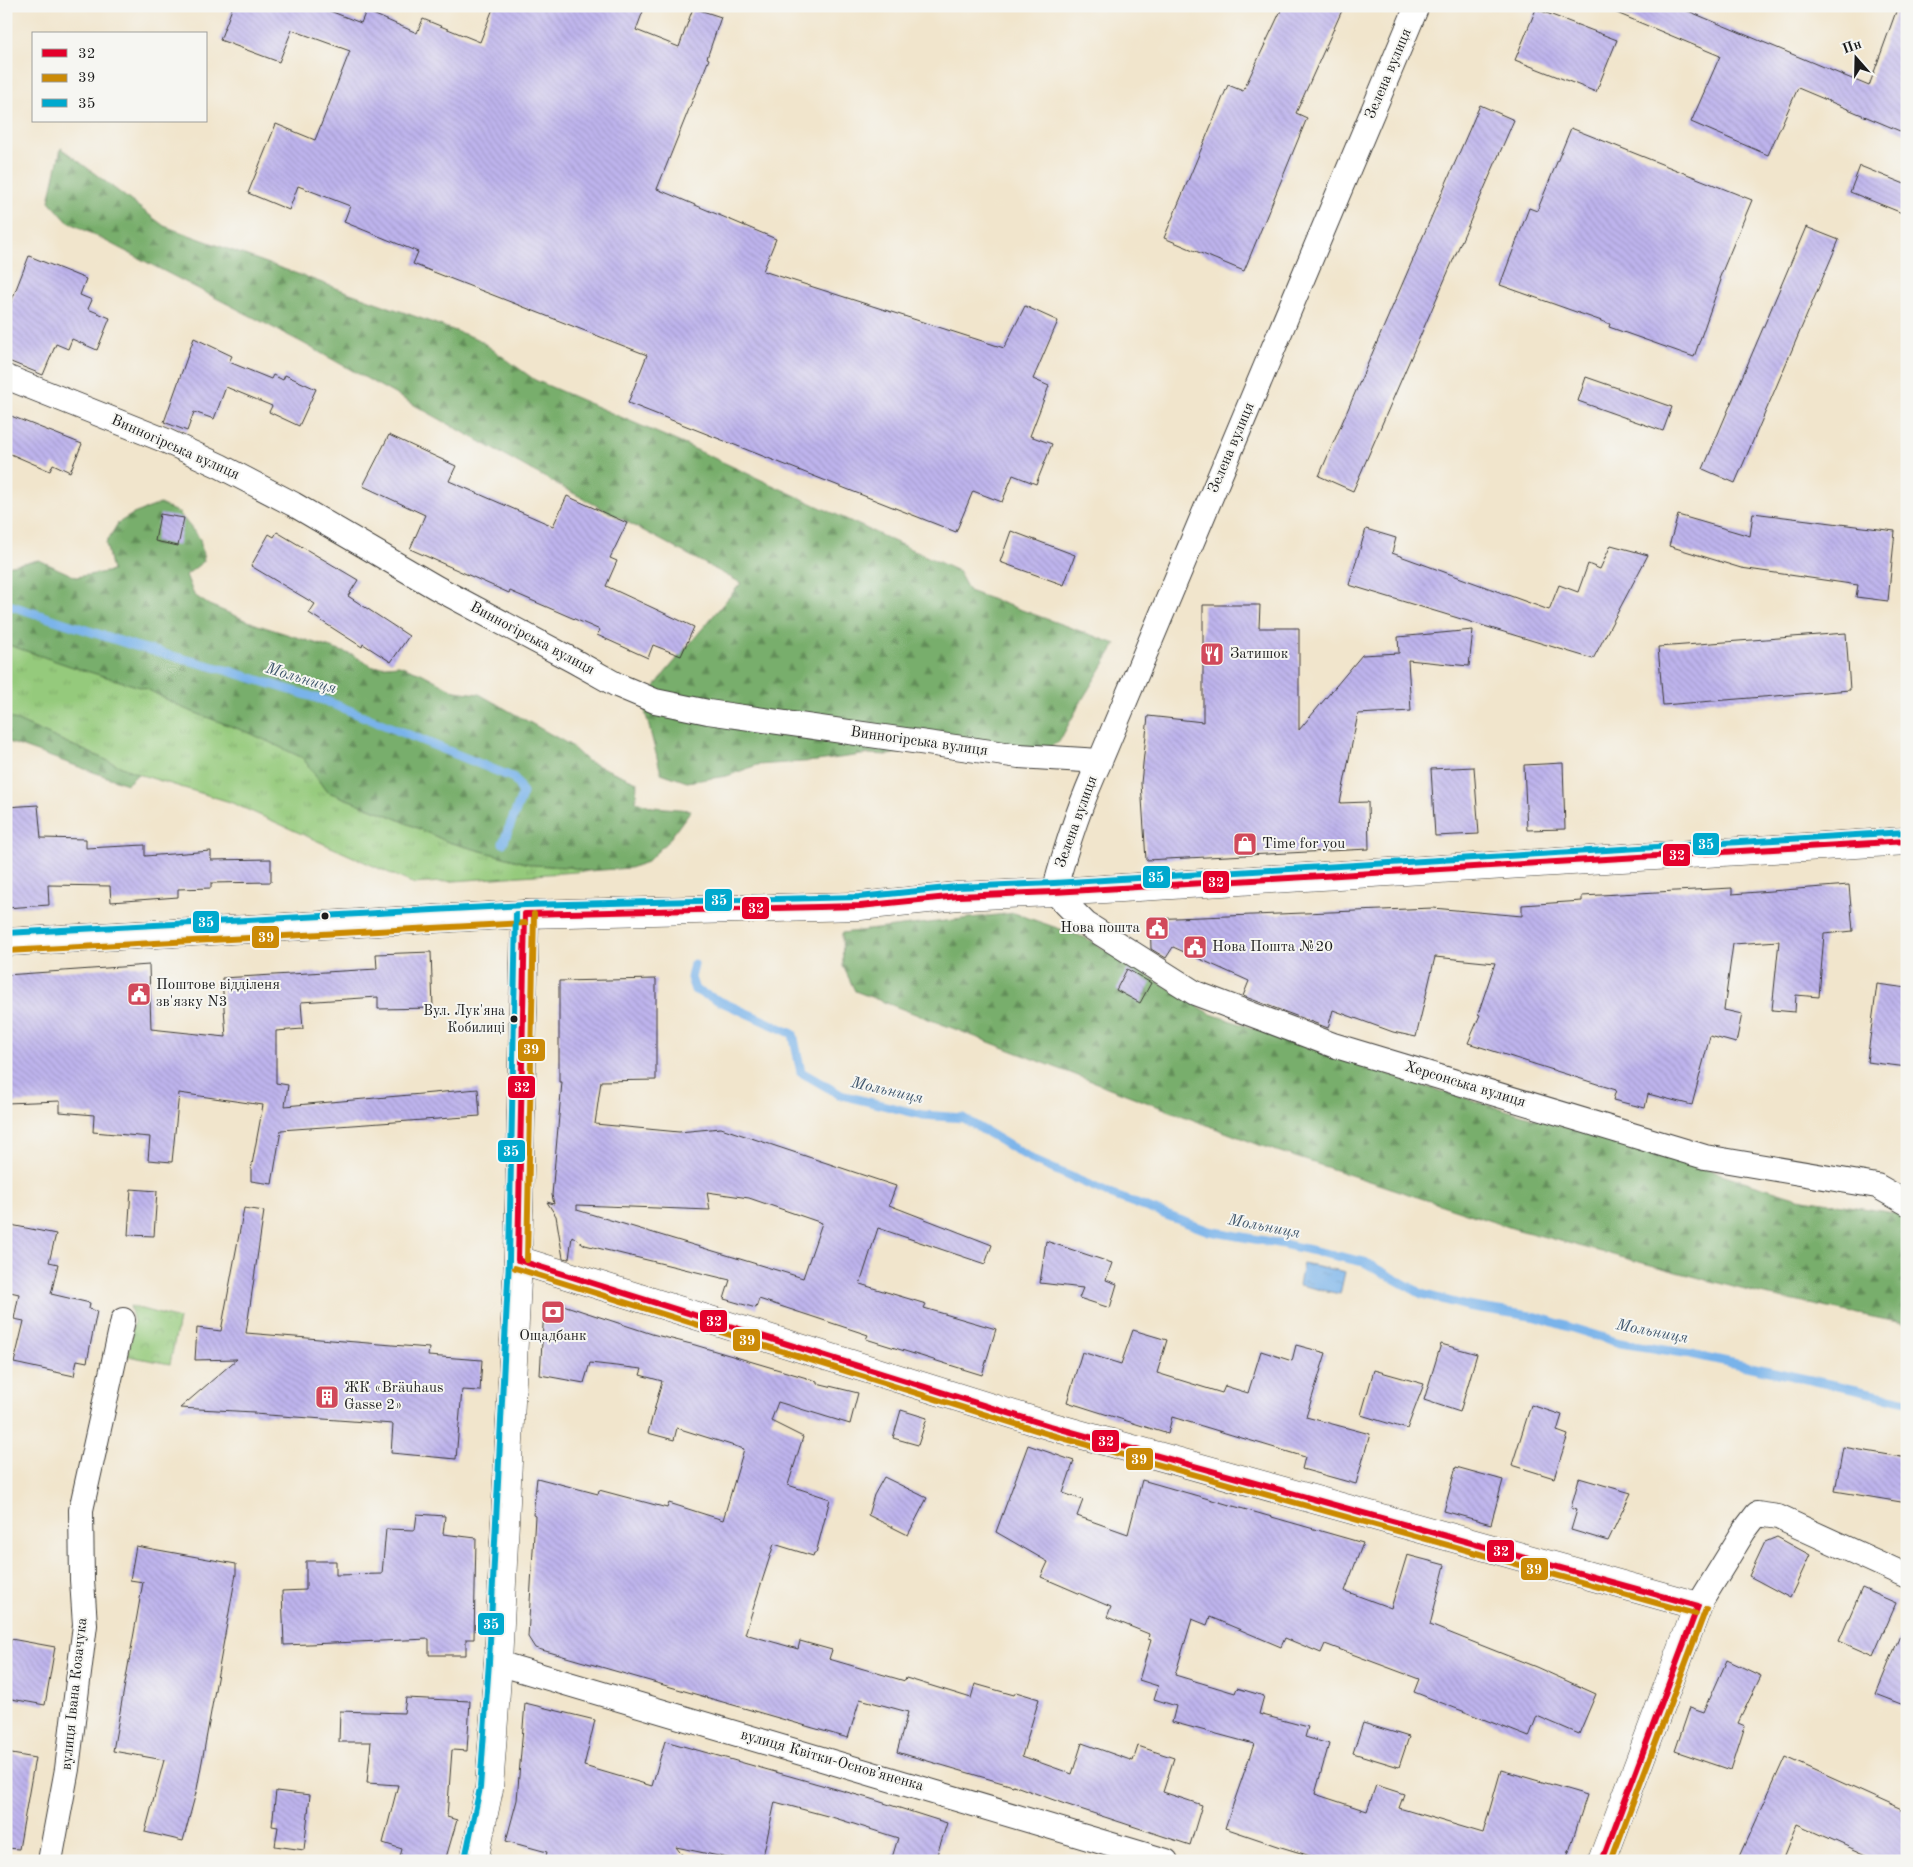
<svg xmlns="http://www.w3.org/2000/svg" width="1913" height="1867" font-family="'Old Standard TT',serif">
	<defs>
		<pattern id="grass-tufts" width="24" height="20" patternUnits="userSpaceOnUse" patternTransform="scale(1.25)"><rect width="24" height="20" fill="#95ca7c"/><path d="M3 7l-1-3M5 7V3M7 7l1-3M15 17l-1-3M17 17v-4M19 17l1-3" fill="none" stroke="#80ad6b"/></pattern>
		<pattern id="forest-firs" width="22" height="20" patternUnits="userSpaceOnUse" patternTransform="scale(1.25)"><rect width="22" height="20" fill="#78ae6c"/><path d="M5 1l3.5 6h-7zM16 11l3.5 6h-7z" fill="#628d58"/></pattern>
		<pattern id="park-crowns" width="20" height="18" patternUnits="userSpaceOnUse" patternTransform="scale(1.25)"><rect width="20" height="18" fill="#95ca7c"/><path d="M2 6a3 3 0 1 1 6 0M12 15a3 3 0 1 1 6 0" fill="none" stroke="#80ad6b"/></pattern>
		<pattern id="water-ripples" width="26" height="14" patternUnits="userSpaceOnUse" patternTransform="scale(1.25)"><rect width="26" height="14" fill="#79b3ea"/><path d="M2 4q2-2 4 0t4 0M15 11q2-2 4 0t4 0" fill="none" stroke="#6899c8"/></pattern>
		<pattern id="building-back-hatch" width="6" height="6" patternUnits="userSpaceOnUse" patternTransform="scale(1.25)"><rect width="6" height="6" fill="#beb4ed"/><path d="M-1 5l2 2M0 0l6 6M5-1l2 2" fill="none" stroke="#a39acb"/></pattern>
	</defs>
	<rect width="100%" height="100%" fill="#f6f6f2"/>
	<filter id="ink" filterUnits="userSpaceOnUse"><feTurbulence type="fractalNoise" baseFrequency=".02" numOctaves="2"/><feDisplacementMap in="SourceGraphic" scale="10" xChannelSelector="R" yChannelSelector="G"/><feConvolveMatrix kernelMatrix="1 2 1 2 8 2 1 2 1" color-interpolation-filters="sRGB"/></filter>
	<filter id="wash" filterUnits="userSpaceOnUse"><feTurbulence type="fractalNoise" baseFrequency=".0096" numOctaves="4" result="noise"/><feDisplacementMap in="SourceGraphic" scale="20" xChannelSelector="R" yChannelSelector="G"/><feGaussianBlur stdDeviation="1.12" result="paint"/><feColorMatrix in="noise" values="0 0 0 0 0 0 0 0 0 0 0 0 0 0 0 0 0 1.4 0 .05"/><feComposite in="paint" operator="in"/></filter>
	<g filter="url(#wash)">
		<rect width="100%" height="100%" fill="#f1e5cc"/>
		<path fill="url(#grass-tufts)" stroke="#58734c" d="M6 644 73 667 147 689 185 709 252 734 303 758 326 791 393 817 448 842 533 865 569 867 588 871 414 884 230 802 138 774 6 716Z"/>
		<path fill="url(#forest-firs)" stroke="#4a6544" d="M61 148 164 226 478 339 535 380 688 446 958 571 969 591 1116 644 1082 700 1059 742 1033 755 912 750 888 755 869 754 817 761 757 765 727 776 687 782 661 773 643 703 664 674 741 583 560 486 301 342 67 221 49 201Z
			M160 504 179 513 200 539 204 561 186 575 194 595 209 605 258 625 353 655 373 667 399 665 421 673 455 691 479 694 570 745 587 761 637 782 636 801 653 807 691 810 668 841 647 862 630 868 588 871 569 867 533 865 448 842 393 817 326 791 303 758 252 734 185 709 147 689 73 667 6 644V566L39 560 76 577 112 571 106 543 118 523 133 514Z
			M6 716 138 774 127 784 6 741Z
			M1014 913 1086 938 1211 1014 1424 1086 1670 1158 1798 1198 1901 1214 1907 1217V1324L1760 1294 1515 1229 1262 1146 855 991 843 966 842 933Z"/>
		<path fill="url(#park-crowns)" stroke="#58734c" d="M130 1306 179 1319 170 1364 128 1356 134 1322Z"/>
		<path fill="url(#water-ripples)" stroke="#4a6883" d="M1303 1263 1345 1272 1340 1294 1299 1285Z"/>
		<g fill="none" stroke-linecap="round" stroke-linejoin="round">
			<path stroke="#79b3ea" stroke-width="9" d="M6 604 135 646 229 671 326 701 514 778 523 793 503 843
				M694 964 691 978 695 990 793 1034 801 1072 841 1095 923 1115 963 1118 1035 1161 1110 1194 1209 1231 1283 1244 1364 1262 1422 1294 1467 1306 1537 1317 1620 1343 1691 1354 1907 1401"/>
		</g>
		<g id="blocks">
			<path fill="url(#building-back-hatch)" fill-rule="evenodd" d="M233 6H317L361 23 366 11 417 33 423 19 480 42 494 6H645L636 30 679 47 693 8 721 17 707 58 709 59 657 189 776 239 763 271 1004 348 1025 306 1058 321 1033 379 1049 386 1030 436 1052 444 1036 484 1013 475 1002 502 973 491 956 532 628 403 647 355 413 264 418 252 344 222 350 206 298 186 289 210 248 193 276 124 315 140 350 51 292 30 279 62 220 40Z
				M1283 6H1344L1296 113 1307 118 1244 271 1164 238 1228 85 1243 91Z
				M1600 6H1676L1869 86 1898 6H1907V134L1798 88 1768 155 1691 122 1720 56Z
				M1536 9 1617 40 1596 92 1515 60Z
				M1480 105 1514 120 1353 491 1319 476Z
				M1571 128 1752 200 1719 279 1721 280 1694 357 1609 327 1610 324 1500 285 1529 208 1537 211Z
				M1860 166 1907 185V215L1850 192Z
				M1806 227 1839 240 1735 483 1703 469Z
				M29 256 86 279 80 295 92 300 88 309 110 318 97 350 72 339 68 349 56 344 43 375 6 360V315Z
				M194 338 232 356 229 362 271 379 273 375 283 380 285 375 316 389 299 426 269 412 272 406 226 387 214 419 194 412 187 431 164 422Z
				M1586 377 1672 407 1663 431 1578 401Z
				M6 414 82 444 70 472 53 464 50 471 6 452Z
				M389 435 456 466 449 481 553 526 567 496 627 523 610 558 617 561 606 586 694 627 681 656 653 645 648 658 597 635 600 630 510 591 509 593 410 549 425 515 363 486Z
				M1753 513 1895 531 1888 601 1856 597 1858 585 1741 568 1669 546 1678 515 1750 536Z
				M160 514 184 518 178 546 155 541Z
				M1366 529 1396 538 1392 553 1549 610 1559 585 1578 592 1588 564 1600 569 1611 545 1648 555 1593 659 1349 585Z
				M1011 531 1075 555 1064 585 1000 562Z
				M277 532 358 580 348 596 409 636 391 662 363 644 362 647 309 613 315 604 251 566 269 534 274 537Z
				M1203 605H1260L1259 628H1299V730L1362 655 1399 653 1398 637 1473 630 1469 666 1408 660 1411 711 1358 714 1340 803 1368 802 1369 849 1146 860 1141 783 1148 716 1203 722Z
				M1846 633 1850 690 1663 705 1658 647Z
				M1563 763 1565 829 1527 830 1524 765Z
				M1474 767 1479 834 1435 836 1431 769Z
				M38 805 41 838 86 839V848L145 845V856L211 851V860L271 859V882L211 883V888L178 889V897L111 902 110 886 48 885 49 905 6 908V807Z
				M1849 885 1853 931 1824 934 1819 997 1796 995 1795 1012 1772 1010 1779 941 1733 944 1724 1010 1742 1014 1736 1043 1710 1036 1692 1105 1648 1094 1645 1108 1613 1100 1616 1090 1468 1043 1480 1015 1478 1014 1495 963 1435 957 1416 1037 1393 1032 1333 1010 1328 1028 1243 996 1249 981 1173 947 1166 958 1151 949 1150 919 1433 908 1522 916V905L1582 901V896L1732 888V894Z
				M431 952 433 1008 378 1009V997L301 1002 303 1029 276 1031V1083L288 1085 285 1106 478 1089 480 1116 281 1130 272 1184 251 1181V1170L263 1105 179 1093 172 1162 148 1160 150 1137 93 1132 94 1115 60 1112V1101L6 1103V975L149 965 151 1029 226 1037 222 978 377 969 376 954Z
				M1127 969 1151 983 1140 1003 1116 990Z
				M656 979V1080L601 1081 595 1124 679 1132 721 1128 896 1186 889 1205 992 1245 985 1264 878 1228 860 1284 926 1304 924 1308 996 1329 982 1375 866 1339 868 1335 759 1299 756 1308 724 1299 730 1280 585 1245 572 1236 569 1259 563 1258 556 1216 547 1202 554 1204 552 1195 562 1082H559V981ZM707 1192 749 1198 822 1223 803 1278 577 1210V1205L710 1210Z
				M1877 984 1907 988V1067L1867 1062Z
				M131 1189 157 1191 154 1236 128 1235Z
				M244 1208 264 1211 246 1333 429 1348 428 1356 482 1360 480 1391 462 1390 456 1459 391 1453 393 1424 254 1414V1412L180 1408 237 1359 195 1360 197 1328 221 1331Z
				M6 1224 56 1234 49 1262 58 1264 51 1294 90 1303 89 1309 97 1311 87 1362 77 1360 74 1376 14 1363 24 1321 14 1319 19 1294 6 1291Z
				M1046 1241 1112 1263 1106 1280 1117 1284 1110 1308 1079 1298 1083 1288 1040 1283Z
				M554 1302 652 1334 695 1345 817 1381V1383L858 1393 850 1424 778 1402 771 1421 803 1437 788 1485 830 1499 816 1553H814L813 1556 774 1544 745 1634 798 1649 800 1641 832 1650 829 1659 905 1681 906 1678 971 1698 975 1684 1014 1695 1016 1692 1039 1699 1022 1756 1072 1774 1082 1743 1133 1761 1138 1746 1174 1758 1163 1792 1202 1805 1190 1845 1062 1803 1013 1785V1786L897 1752 908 1712 860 1699 848 1738 535 1648 528 1637 535 1516 533 1515 537 1478 598 1494 599 1490 667 1508 669 1503 723 1520 744 1449 677 1428 674 1440 648 1433 662 1381 640 1375 642 1369 590 1363 584 1383 540 1375 544 1309Z
				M1133 1330 1167 1340 1157 1373 1222 1393 1225 1386 1248 1393 1261 1351 1292 1361 1296 1345 1326 1353 1306 1417 1370 1434 1356 1484 1302 1469 1305 1457 1172 1417 1168 1434 1067 1402 1082 1352 1121 1364Z
				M1441 1344 1477 1354 1460 1412 1424 1400Z
				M1374 1370 1424 1384 1407 1429 1361 1415Z
				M1531 1405 1562 1415 1557 1431 1568 1435 1554 1478 1512 1465Z
				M901 1410 927 1418 918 1445 893 1438Z
				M1028 1445 1074 1461 1063 1493 1083 1500 1077 1516 1128 1534 1142 1480 1363 1543 1345 1591 1391 1608 1407 1555 1445 1565 1430 1625 1536 1667 1596 1694 1579 1734 1537 1716 1529 1737 1414 1692 1419 1679 1325 1644 1321 1653 1285 1638 1281 1647 1210 1617 1207 1625 1192 1619 1175 1675 1235 1693 1237 1688 1264 1696 1259 1714 1308 1727 1305 1737 1329 1744 1315 1794 1367 1811 1376 1785 1404 1794 1399 1808 1483 1833 1501 1770 1587 1795 1566 1861H1327L1281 1847 1225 1828 1254 1744 1172 1722 1176 1706 1154 1699 1158 1686 1139 1680 1151 1640 1148 1639 1149 1634 1107 1617 1111 1607 1041 1577 1048 1562 996 1532Z
				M1843 1447 1907 1458V1503L1835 1491Z
				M1456 1467 1503 1480 1491 1524 1444 1511Z
				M884 1477 927 1498 908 1535 868 1515 874 1495Z
				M1579 1478 1631 1493 1608 1541 1571 1530 1577 1510 1571 1508Z
				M417 1514 445 1516 443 1534 476 1538 474 1639H466V1655H429V1639L284 1645 282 1591 306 1590V1561H336V1575L382 1574 386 1529 415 1530Z
				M1777 1537 1810 1555 1790 1598 1749 1576 1765 1542Z
				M136 1546 236 1564V1574L197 1789 183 1841 145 1832 164 1760 113 1751 143 1582 130 1580Z
				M1862 1588 1896 1603 1873 1656 1839 1641Z
				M1906 1621H1907V1706L1876 1694Z
				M11 1639 55 1647 45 1705 6 1698V1650L9 1651Z
				M1727 1660 1761 1676 1738 1723 1745 1726 1731 1770 1675 1751 1690 1707 1704 1712Z
				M406 1698 470 1701 467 1751 452 1750 447 1817 457 1820 445 1861H399L402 1849 383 1843 398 1785 367 1783 371 1742H339L340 1711 404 1713Z
				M525 1703 595 1720 584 1766 652 1786 665 1741 868 1798 947 1823 935 1861H891L898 1838 835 1818 775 1802 762 1861H742L676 1847 687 1861H545L547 1852 506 1841 517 1800Z
				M1363 1723 1409 1737 1399 1767 1353 1753Z
				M6 1753 35 1758 19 1849 6 1848Z
				M1785 1757 1907 1812V1861H1880L1797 1824 1782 1861H1738Z
				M276 1791 310 1795 304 1850 275 1846 278 1827 272 1826Z"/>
		</g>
	</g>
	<g filter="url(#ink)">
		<use href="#blocks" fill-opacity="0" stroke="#3c3a36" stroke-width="1"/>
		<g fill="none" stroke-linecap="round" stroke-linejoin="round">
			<g stroke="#3c3a36" stroke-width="26">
				<path id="minor" d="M1417 6 1100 761C1080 803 1066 847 1054 892L1086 924 1195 993 1333 1045 1705 1157 1877 1186 1907 1203
					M6 377 164 440 220 466 293 504 437 588 574 661 617 685 655 701 708 712 1019 756 1100 761
					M1698 1606 1744 1531 1757 1514 1778 1517 1907 1576
					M498 1663 1166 1861
					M50 1861 67 1769 85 1625 82 1580 81 1510 123 1320"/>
			</g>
			<g stroke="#3c3a36" stroke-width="29">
				<path id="tertiary" d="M518 1260 1050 1426 1698 1606 1602 1861
					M474 1861 489 1789 498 1663 518 1260 525 914"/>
			</g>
			<g stroke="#3c3a36" stroke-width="29">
				<path id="primary" d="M6 942 525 914 860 906 958 896 1054 892 1907 841"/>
			</g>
			<use href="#minor" stroke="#fff" stroke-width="24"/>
			<use href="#tertiary" stroke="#fff" stroke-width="28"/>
			<use href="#primary" stroke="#fff" stroke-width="28"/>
			<g stroke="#f6f6f2" stroke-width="10">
				<path id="bus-1" d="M525 914 860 906 958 896 1054 892 1907 841
					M518 1260 1050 1426 1698 1606
					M518 1260 525 914
					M1602 1861 1698 1606"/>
			</g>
			<g stroke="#f6f6f2" stroke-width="10">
				<path id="bus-2" d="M6 951 525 923
					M527 1260 534 914
					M515 1268 1048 1434 1696 1614
					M1611 1861 1706 1609"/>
			</g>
			<g stroke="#f6f6f2" stroke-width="10">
				<path id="bus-3" d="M6 933 525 905 859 897 957 887 1054 883 1906 832
					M465 1859 480 1788 489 1662 509 1260 516 914"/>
			</g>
			<use href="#bus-1" stroke="#e4002b" stroke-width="6"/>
			<use href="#bus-2" stroke="#cb8a06" stroke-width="6"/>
			<use href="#bus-3" stroke="#00a9ce" stroke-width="6"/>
		</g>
	</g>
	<defs>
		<g id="restaurant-square" transform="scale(1.25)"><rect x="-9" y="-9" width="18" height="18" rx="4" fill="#d1495b" stroke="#f6f6f2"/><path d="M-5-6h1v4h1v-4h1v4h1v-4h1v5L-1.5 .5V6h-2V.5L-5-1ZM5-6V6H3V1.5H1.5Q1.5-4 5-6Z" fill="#fff"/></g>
		<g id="shop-square" transform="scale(1.25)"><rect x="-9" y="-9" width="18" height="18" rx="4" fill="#d1495b" stroke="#f6f6f2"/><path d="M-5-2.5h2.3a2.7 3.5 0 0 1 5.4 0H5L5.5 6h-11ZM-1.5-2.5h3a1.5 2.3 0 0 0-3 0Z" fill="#fff"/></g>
		<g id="civic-square" transform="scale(1.25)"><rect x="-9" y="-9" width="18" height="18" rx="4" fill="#d1495b" stroke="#f6f6f2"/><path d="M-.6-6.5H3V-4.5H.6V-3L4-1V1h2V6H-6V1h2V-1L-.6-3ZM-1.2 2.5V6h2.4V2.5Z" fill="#fff"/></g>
		<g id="bank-square" transform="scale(1.25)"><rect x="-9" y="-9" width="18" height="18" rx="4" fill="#d1495b" stroke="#f6f6f2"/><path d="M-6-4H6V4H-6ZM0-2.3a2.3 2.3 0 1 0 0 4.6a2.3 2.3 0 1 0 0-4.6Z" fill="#fff"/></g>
		<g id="building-square" transform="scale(1.25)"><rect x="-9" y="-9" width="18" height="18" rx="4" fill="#d1495b" stroke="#f6f6f2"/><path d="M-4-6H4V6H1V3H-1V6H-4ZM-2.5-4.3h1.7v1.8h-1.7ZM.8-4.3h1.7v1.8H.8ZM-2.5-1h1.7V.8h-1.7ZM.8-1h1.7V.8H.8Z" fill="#fff"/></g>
	</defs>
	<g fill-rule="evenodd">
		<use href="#restaurant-square" x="1212" y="654"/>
		<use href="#shop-square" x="1245" y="844"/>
		<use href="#civic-square" x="1157" y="928"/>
		<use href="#civic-square" x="1195" y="947"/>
		<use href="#civic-square" x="139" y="994"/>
		<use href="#bank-square" x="553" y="1312"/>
		<use href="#building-square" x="327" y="1397"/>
	</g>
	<g fill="#1c1c1c" stroke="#f6f6f2" stroke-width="2">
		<circle cx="325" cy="916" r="4.5"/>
		<circle cx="514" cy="1019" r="4.5"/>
	</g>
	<g text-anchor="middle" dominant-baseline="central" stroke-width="4" stroke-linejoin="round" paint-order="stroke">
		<g font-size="14" fill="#1c1c1c" stroke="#f6f6f2" text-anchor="end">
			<text x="505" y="1011">Вул. Лук'яна<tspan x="505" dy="17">Кобилиці</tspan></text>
		</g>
		<g font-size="15" fill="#1c1c1c" stroke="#f6f6f2">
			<text transform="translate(1389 74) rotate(-67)">Зелена вулиця</text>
			<text transform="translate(175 448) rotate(24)">Винногірська вулиця</text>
			<text transform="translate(1232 448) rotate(-67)">Зелена вулиця</text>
			<text transform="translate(532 639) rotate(28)">Винногірська вулиця</text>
			<text transform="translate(919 742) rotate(8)">Винногірська вулиця</text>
			<text transform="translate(1077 822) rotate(-70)">Зелена вулиця</text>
			<text transform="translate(1465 1085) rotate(17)">Херсонська вулиця</text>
			<text transform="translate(75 1694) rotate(-84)">вулиця Івана Козачука</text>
			<text transform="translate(832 1761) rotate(16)">вулиця Квітки-Основʼяненка</text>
		</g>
		<g font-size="15" fill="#1c1c1c" stroke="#f6f6f2" text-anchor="start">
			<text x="1230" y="654">Затишок</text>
			<text x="1262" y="844">Time for you</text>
			<text x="1140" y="928" text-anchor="end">Нова пошта</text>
			<text x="1212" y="947">Нова Пошта №20</text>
			<text x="156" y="985">Поштове відділеня<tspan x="156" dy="17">зв'язку N3</tspan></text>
			<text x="553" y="1336" text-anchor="middle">Ощадбанк</text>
			<text x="344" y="1388">ЖК «Bräuhaus<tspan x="344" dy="17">Gasse 2»</tspan></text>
		</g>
		<g font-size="16" font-style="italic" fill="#41586e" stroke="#f6f6f2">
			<text transform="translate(301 679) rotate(17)">Мольниця</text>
			<text transform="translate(887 1091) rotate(13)">Мольниця</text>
			<text transform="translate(1264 1227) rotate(11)">Мольниця</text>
			<text transform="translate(1652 1332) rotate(11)">Мольниця</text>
		</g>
	</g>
	<g stroke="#f6f6f2" stroke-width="2">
		<rect x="1692" y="832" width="28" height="24" rx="5" fill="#00a9ce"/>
		<rect x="1662" y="843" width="29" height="24" rx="5" fill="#e4002b"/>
		<rect x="1142" y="865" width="29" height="24" rx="5" fill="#00a9ce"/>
		<rect x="1202" y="870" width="28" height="24" rx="5" fill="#e4002b"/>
		<rect x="704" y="888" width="29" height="24" rx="5" fill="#00a9ce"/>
		<rect x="741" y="896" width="29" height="24" rx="5" fill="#e4002b"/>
		<rect x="192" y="910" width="28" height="24" rx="5" fill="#00a9ce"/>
		<rect x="251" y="925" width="29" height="24" rx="5" fill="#cb8a06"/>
		<rect x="517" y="1038" width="29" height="24" rx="5" fill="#cb8a06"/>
		<rect x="507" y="1075" width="29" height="24" rx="5" fill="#e4002b"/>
		<rect x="497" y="1139" width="29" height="24" rx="5" fill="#00a9ce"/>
		<rect x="699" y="1309" width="29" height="24" rx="5" fill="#e4002b"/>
		<rect x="732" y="1328" width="29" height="24" rx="5" fill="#cb8a06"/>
		<rect x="1091" y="1429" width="29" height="24" rx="5" fill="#e4002b"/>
		<rect x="1125" y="1447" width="29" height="24" rx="5" fill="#cb8a06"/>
		<rect x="1486" y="1539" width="29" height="24" rx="5" fill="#e4002b"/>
		<rect x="1520" y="1557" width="29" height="24" rx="5" fill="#cb8a06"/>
		<rect x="477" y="1612" width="28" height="24" rx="5" fill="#00a9ce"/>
	</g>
	<g font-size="14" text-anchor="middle" font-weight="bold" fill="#fff">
		<text x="1706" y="849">35</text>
		<text x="1677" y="860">32</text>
		<text x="1156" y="882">35</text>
		<text x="1216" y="887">32</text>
		<text x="719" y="905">35</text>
		<text x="756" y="913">32</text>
		<text x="206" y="927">35</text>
		<text x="266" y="942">39</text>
		<text x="531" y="1054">39</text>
		<text x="522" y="1092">32</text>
		<text x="511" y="1156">35</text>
		<text x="714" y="1326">32</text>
		<text x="747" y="1345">39</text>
		<text x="1106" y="1446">32</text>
		<text x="1139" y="1464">39</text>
		<text x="1501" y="1556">32</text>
		<text x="1534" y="1574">39</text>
		<text x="491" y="1629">35</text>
	</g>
	<rect width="1913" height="1867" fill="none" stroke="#f6f6f2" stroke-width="25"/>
	<rect x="32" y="32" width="175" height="90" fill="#f6f6f2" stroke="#9f9f9c"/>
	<rect x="42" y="49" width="25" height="8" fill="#e4002b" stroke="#9f9f9c"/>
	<text x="78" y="58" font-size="15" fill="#1c1c1c">32</text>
	<rect x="42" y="74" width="25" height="8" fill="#cb8a06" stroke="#9f9f9c"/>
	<text x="78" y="82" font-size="15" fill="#1c1c1c">39</text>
	<rect x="42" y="99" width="25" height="8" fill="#00a9ce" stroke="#9f9f9c"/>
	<text x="78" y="108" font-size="15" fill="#1c1c1c">35</text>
	<g transform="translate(1856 58) rotate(340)" stroke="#f6f6f2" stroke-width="4" paint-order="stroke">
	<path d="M0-4L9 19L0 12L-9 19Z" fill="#1c1c1c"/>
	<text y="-8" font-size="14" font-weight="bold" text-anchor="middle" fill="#1c1c1c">Пн</text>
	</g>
</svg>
